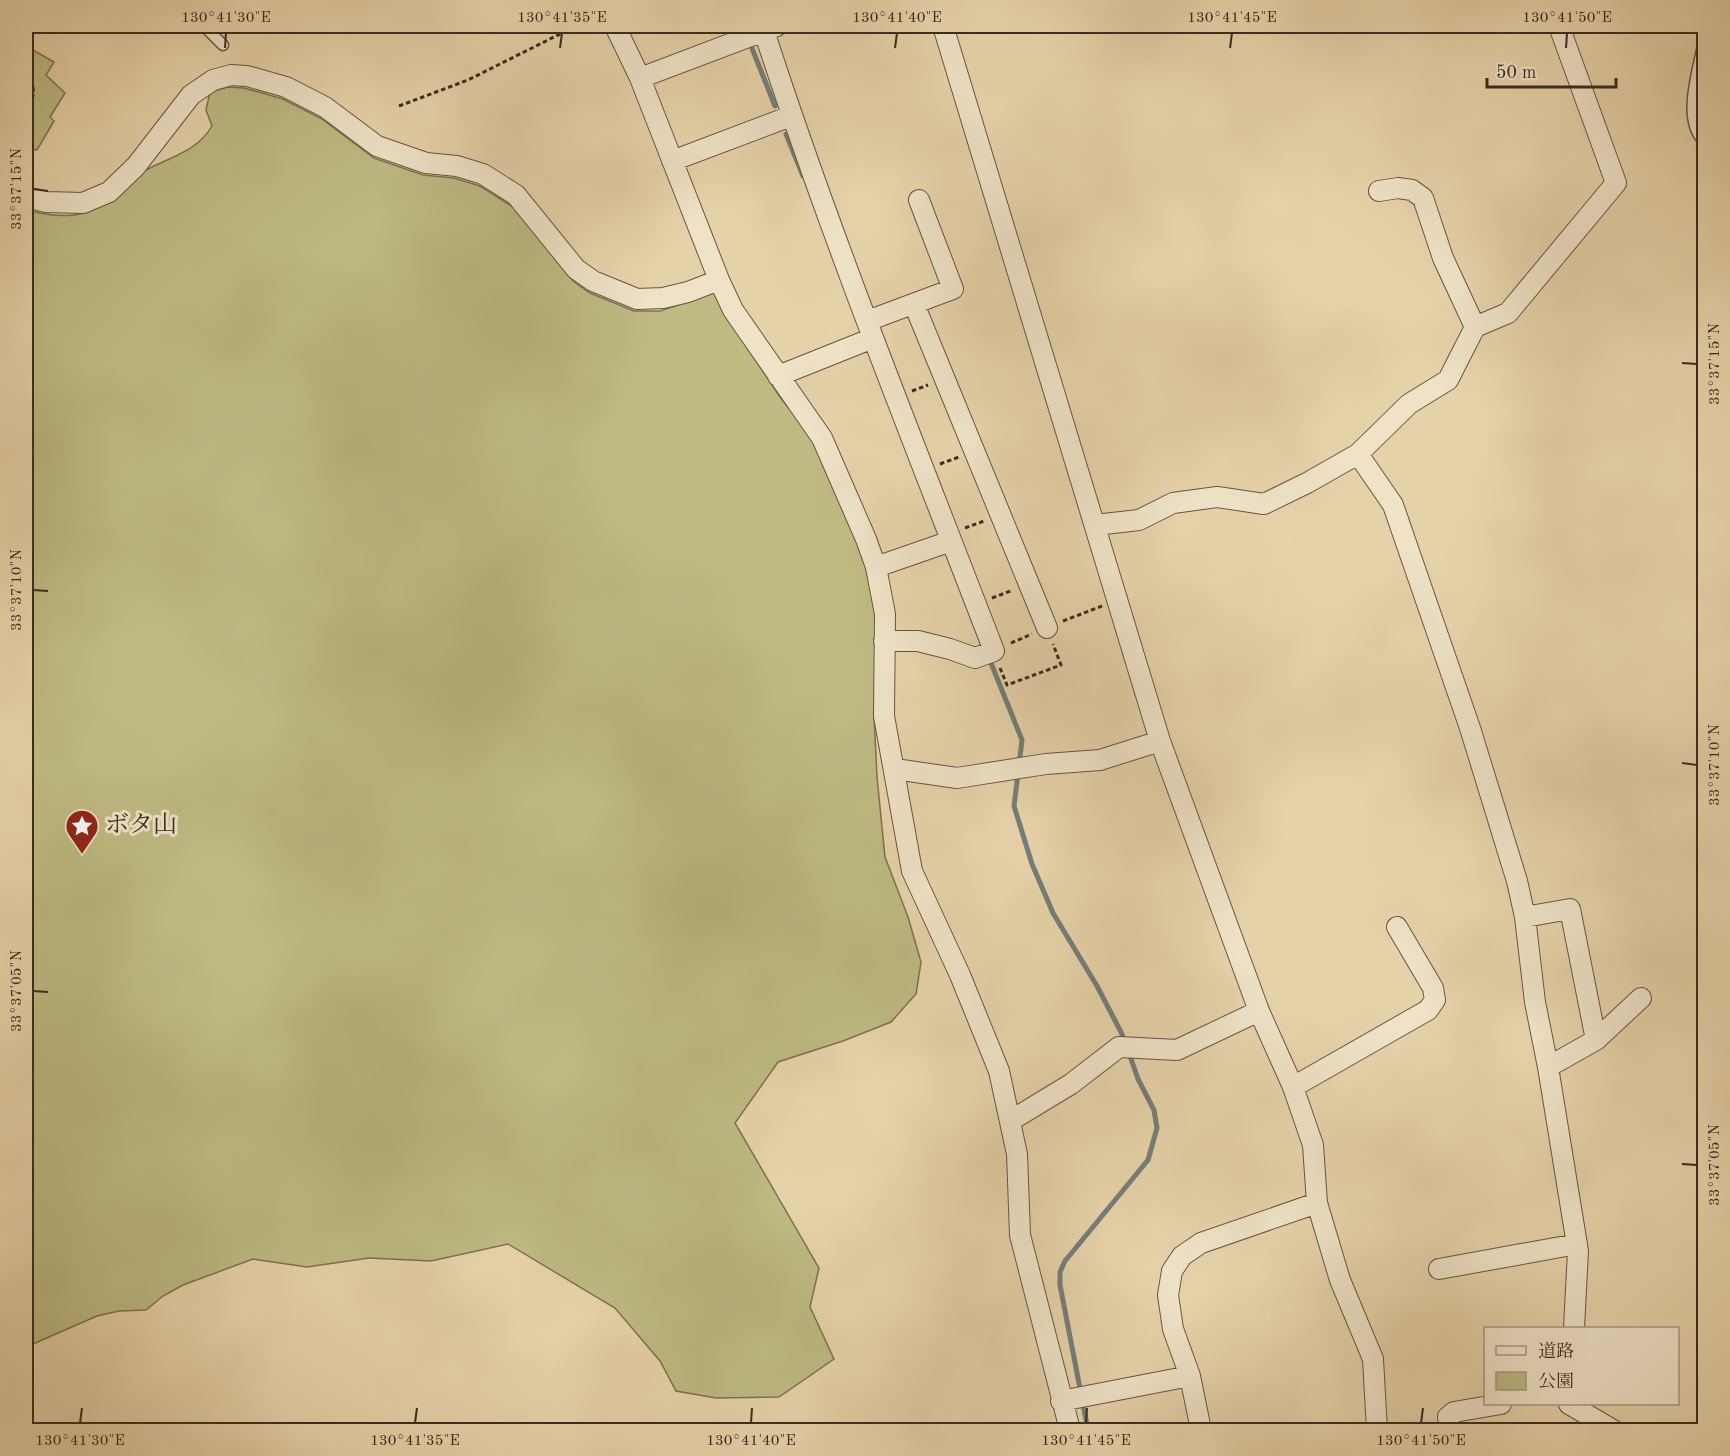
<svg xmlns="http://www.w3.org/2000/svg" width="1730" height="1456" font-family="'Old Standard TT','Noto Serif JP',serif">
	<rect width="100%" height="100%" fill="#e6d2a9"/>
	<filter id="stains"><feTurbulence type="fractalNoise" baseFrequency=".00333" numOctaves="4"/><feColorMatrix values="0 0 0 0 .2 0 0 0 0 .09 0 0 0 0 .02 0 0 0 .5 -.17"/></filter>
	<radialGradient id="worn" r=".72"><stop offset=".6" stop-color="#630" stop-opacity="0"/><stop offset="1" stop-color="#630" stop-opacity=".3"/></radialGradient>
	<path fill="#bdba82" stroke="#7c7251" stroke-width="1.5" d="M26 46 54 62 46 75 65 93 50 117 54 121 37 150 32 149 26 159Z
		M228 87 244 88 283 99 322 119 374 158 423 175 454 178 480 186 513 207 573 281 590 293 634 311H660L687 302 713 290 730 322 780 397 817 444 863 550 878 628 874 715 877 777 885 857 908 917 921 962 916 994 891 1022 843 1041 778 1062 735 1123 819 1268 810 1307 834 1359 779 1397 716 1398 676 1391 660 1361 615 1308 508 1244 431 1261 369 1258 307 1267 253 1259 183 1285 163 1296 146 1310 119 1311 97 1316 26 1347V210C42 214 63 218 80 214 103 210 115 191 133 178 158 159 195 156 212 126L206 110 210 92Z"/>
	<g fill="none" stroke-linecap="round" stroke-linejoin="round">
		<path stroke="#757e79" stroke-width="5" d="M743 26 775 106
			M786 134 803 176
			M989 658 1022 740 1019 765
			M1018 774 1014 806 1032 864 1053 913 1097 986 1121 1032 1126 1044
			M1088 1430 1060 1285V1272L1065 1261 1148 1160 1157 1128 1154 1110 1138 1079 1129 1053"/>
		<g stroke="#665542" stroke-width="13">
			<path id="lane" d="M204 26 223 45
				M1704 41C1699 68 1681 120 1704 141"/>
		</g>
		<g stroke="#665542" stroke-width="22">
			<path id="street" d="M615 26 640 78 719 280 733 310 822 438 866 539 876 567 885 614 884 716 912 871 960 975 999 1071 1017 1154 1020 1235 1070 1430
				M943 26 1160 741 1259 1011 1293 1087 1313 1145 1317 1203 1340 1280 1373 1359 1377 1430
				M764 31C832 241 915 445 994 651L975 658 950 649 918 641H884
				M640 78 777 26
				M672 161 791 116
				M1379 191 1398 188 1412 190 1423 198 1443 258 1475 327
				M26 197 46 202 83 203 109 192 136 166 191 95 213 80 231 75 247 76 286 87 325 107 377 146 426 163 457 166 483 174 516 195 576 269 593 281 637 299 663 298 688 292 719 280
				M914 304 1047 628
				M867 321 953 289 919 200
				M778 376 873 338
				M1358 454 1393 505 1470 728 1517 881 1525 917 1535 1002 1548 1067 1578 1251 1574 1328
				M1095 525 1139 520 1173 503 1217 497 1264 504 1307 483 1358 454 1409 404 1448 380 1475 327 1508 313 1616 183 1559 26
				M876 567 951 541
				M895 769 957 778 1046 764 1100 760 1160 741
				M1525 917 1570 909 1596 1040
				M1548 1067 1596 1040 1641 998
				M1293 1087 1428 1010 1435 1000 1433 988 1397 927
				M1010 1121 1071 1084 1119 1047 1177 1050 1259 1011
				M1439 1269 1577 1244
				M1061 1401 1190 1376
				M1569 1404 1613 1430
				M1201 1430 1190 1376 1173 1329 1168 1295 1172 1271 1182 1256 1201 1243 1317 1203
				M1451 1430 1448 1417 1454 1412 1501 1404"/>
		</g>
		<path stroke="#3b2b20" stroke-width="3" stroke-dasharray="4.5 3" stroke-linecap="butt" d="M26 74C39 87 32 102 26 116
			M399 106 468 80 576 26
			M912 391 928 385
			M940 464 959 457
			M965 528 984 521
			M992 598 1013 590
			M1063 621 1102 606
			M1011 643 1032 634
			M1000 668 1007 685 1061 665 1053 644"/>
		<use href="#lane" stroke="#efe2c7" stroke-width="10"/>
		<use href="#street" stroke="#efe2c7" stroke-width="20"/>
	</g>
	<path fill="none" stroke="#3b2b20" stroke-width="2" d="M225 48 226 33M560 48 562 33M895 48 897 33M1230 48 1232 33M1566 48 1567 33M33 189 48 191M1682 363 1697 364M33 590 48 591M1682 763 1697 765M33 991 48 992M1682 1164 1697 1165M80 1423 82 1408M415 1423 417 1408M751 1423 752 1408M1086 1423 1087 1408M1421 1423 1423 1408"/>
	<defs>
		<g id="sight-pin" transform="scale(1.725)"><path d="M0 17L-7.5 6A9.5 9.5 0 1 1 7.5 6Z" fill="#8f2418" stroke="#efe2c7"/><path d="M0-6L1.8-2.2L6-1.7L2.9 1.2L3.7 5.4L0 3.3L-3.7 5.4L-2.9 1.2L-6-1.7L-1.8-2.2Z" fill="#fff"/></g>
	</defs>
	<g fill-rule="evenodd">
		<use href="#sight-pin" x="82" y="826"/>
	</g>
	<g text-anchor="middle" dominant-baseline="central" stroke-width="6" stroke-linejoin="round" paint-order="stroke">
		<g font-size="24" fill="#3b2b20" stroke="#efe2c7" text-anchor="start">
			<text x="105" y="826">ボタ山</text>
		</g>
	</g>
	<rect width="1730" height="1456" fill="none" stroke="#e6d2a9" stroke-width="66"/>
	<rect x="1484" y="1327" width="195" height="78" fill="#efe2c7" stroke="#a79984" stroke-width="1.5"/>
	<rect x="1496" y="1346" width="30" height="9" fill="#efe2c7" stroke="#a79984" stroke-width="1.5"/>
	<text x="1538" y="1357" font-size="18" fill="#3b2b20">道路</text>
	<rect x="1496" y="1372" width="30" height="18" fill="#bdba82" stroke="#a79984" stroke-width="1.5"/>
	<text x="1538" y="1387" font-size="18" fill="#3b2b20">公園</text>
	<path d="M1487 78v9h129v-9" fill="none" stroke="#3b2b20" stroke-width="3"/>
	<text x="1496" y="78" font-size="18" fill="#3b2b20" stroke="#efe2c7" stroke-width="4.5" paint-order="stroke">50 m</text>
	<rect x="33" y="33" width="1664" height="1390" fill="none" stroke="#3b2b20" stroke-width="2"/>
	<g font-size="15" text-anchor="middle" fill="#3b2b20">
		<text x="226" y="22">130°41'30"E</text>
		<text x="562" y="22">130°41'35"E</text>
		<text x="897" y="22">130°41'40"E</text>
		<text x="1232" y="22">130°41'45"E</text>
		<text x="1567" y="22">130°41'50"E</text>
		<text transform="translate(16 189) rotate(-90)" y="5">33°37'15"N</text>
		<text transform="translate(1714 364) rotate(-90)" y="5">33°37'15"N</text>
		<text transform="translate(16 590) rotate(-90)" y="5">33°37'10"N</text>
		<text transform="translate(1714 765) rotate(-90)" y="5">33°37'10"N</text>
		<text transform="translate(16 991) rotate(-90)" y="5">33°37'05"N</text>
		<text transform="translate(1714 1165) rotate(-90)" y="5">33°37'05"N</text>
		<text x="80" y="1445">130°41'30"E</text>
		<text x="415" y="1445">130°41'35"E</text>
		<text x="751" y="1445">130°41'40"E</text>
		<text x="1086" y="1445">130°41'45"E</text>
		<text x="1421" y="1445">130°41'50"E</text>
	</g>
	<rect width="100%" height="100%" filter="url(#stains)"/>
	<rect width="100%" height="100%" fill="url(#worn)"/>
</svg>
